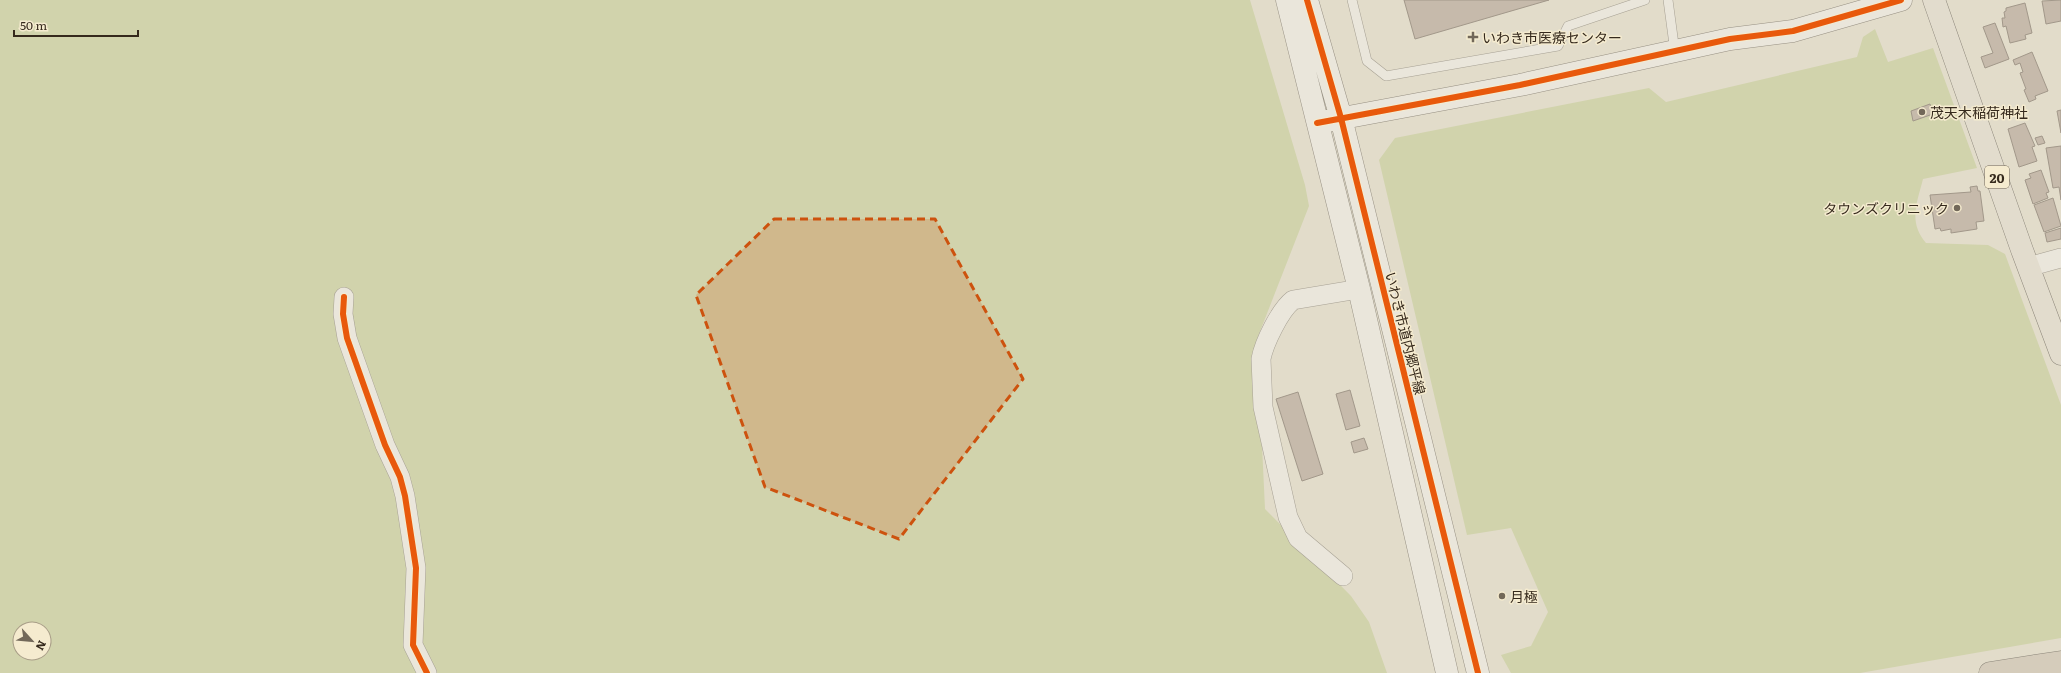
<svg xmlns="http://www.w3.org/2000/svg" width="2061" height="673" font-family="Literata,'Noto Sans JP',serif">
	<rect width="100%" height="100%" fill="#e2dcca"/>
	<path fill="#d1d3ac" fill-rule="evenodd" d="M0 0H1250L1305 185 1309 206 1257 339 1265 509 1351 596 1369 622 1387 673H0ZM20 629H44V653H20Z
		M1875 29 1888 62 1933 48 1977 168 1923 179C1917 203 1908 222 1926 243L1988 245 2005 254 2061 405V638L1860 673H1511L1501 655 1531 646 1548 612 1511 528 1467 535 1379 160 1395 138 1649 88 1666 102 1857 57 1863 37Z"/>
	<path fill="#c6baab" stroke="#a2988a" d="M1404 0H1549L1415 39Z
		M2061 0V21L2046 24 2042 1Z
		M2025 3 2032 33 2025 35 2026 39 2010 43 2006 26 2003 27 2002 18H2005L2004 12 2006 11V8Z
		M1995 23 2009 59 1985 68 1981 57 1993 53 1983 27Z
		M2032 52 2048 91 2035 96 2036 99 2029 102 2024 90 2026 89 2020 73 2023 72 2020 63 2015 65 2013 60Z
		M1930 104 1933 114 1913 121 1911 111Z
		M2061 110V133L2057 111Z
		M2025 123 2035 146 2032 147 2037 161 2019 167 2008 129Z
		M2042 136 2045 143 2038 145 2035 138Z
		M2061 146V200L2059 187 2053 188 2046 148Z
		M2041 170 2049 192 2046 193 2048 198 2033 204 2025 180 2031 178 2029 174Z
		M1977 186 1978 191H1980L1984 221 1976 222 1977 229 1951 233V229L1941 231 1940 228 1935 229 1930 195 1971 192 1970 187Z
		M2053 198 2061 226 2044 232 2034 205Z
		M2061 228V239L2047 242 2045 233Z
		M1350 390 1360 426 1346 430 1336 394Z
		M1298 392 1323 474 1302 481 1276 399Z
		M1364 438 1368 449 1354 453 1351 442Z"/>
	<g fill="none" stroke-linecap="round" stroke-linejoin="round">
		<g stroke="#a7a194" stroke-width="10">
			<path id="lane" d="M1352 0 1367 61 1386 76 1558 46 1568 26 1645 0
				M1668 0 1675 52"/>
		</g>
		<g stroke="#a7a194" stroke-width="20">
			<path id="street" d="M2028 267 2061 258
				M344 297 343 314 347 338 385 445 400 477 405 496 416 568 413 645 427 673
				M1343 576 1298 538 1288 517 1263 407 1261 359C1264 343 1280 310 1293 300L1359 289"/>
		</g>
		<g stroke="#979083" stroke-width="23">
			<path id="secondary" d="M1287 0 1359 289 1447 673
				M1307 0 1341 118 1478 673
				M1327 121 1520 85 1730 39 1793 31 1901 0"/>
		</g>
		<g stroke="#8c867a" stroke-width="23">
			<path id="primary" d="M1934 0 2022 250 2061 354"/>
		</g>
		<g stroke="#8c867a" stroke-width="23">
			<path id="highway" d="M1990 673 2061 662"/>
		</g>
		<use href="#lane" stroke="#eae6db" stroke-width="9"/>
		<use href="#street" stroke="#eae6db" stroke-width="19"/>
		<use href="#secondary" stroke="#eae6db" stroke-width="22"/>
		<use href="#primary" stroke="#e2dccd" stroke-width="22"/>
		<use href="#highway" stroke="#d5ccbb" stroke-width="22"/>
		<g stroke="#f5ebcf" stroke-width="8">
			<path id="cycleway" d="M1307 0 1341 118 1478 673
				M1317 123 1520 85 1730 39 1793 31 1901 0
				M344 297 343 314 347 338 385 445 400 477 405 496 416 568 413 645 427 673"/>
		</g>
		<use href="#cycleway" stroke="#e8590c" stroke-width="6"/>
	</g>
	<path fill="#cd520e" fill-opacity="0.2" stroke="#cd520e" stroke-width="3" stroke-dasharray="8 5" stroke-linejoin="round" d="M774 219H935L1023 379 899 539 765 487 696 295Z"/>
	<g fill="#726859" stroke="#f5ebcf" stroke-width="1.5">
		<path d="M1471 31h4v4h4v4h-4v4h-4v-4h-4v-4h4z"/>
		<circle cx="1922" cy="112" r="4"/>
		<circle cx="1957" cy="208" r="4"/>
		<circle cx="1502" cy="596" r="4"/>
	</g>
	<g text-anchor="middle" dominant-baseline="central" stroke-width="3" stroke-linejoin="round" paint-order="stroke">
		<rect fill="#f5ebcf" stroke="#6f6352" stroke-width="1" x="1985" y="166" width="24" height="22" rx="3"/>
		<g font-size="13" font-weight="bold" fill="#35291c">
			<text x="1997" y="177">20</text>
		</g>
		<g font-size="14" fill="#35291c" stroke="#f5ebcf" text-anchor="start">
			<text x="1482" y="37">いわき市医療センター</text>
			<text x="1930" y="112">茂天木稲荷神社</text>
			<text x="1949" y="208" text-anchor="end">タウンズクリニック</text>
			<text x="1510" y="596">月極</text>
		</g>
		<g font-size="14" fill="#35291c" stroke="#f5ebcf">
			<text transform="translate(1406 333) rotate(76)">いわき市道内郷平線</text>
		</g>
	</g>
	<g transform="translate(32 641) rotate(117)"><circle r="19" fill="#f5ebcf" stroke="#a89d87"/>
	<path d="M0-3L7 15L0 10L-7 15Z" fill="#726859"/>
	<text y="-6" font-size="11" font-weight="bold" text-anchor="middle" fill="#35291c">N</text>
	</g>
	<path d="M14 30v6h124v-6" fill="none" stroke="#35291c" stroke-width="2"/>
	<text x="20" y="30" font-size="12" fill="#35291c" stroke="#f5ebcf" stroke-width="3" paint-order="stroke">50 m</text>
</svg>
